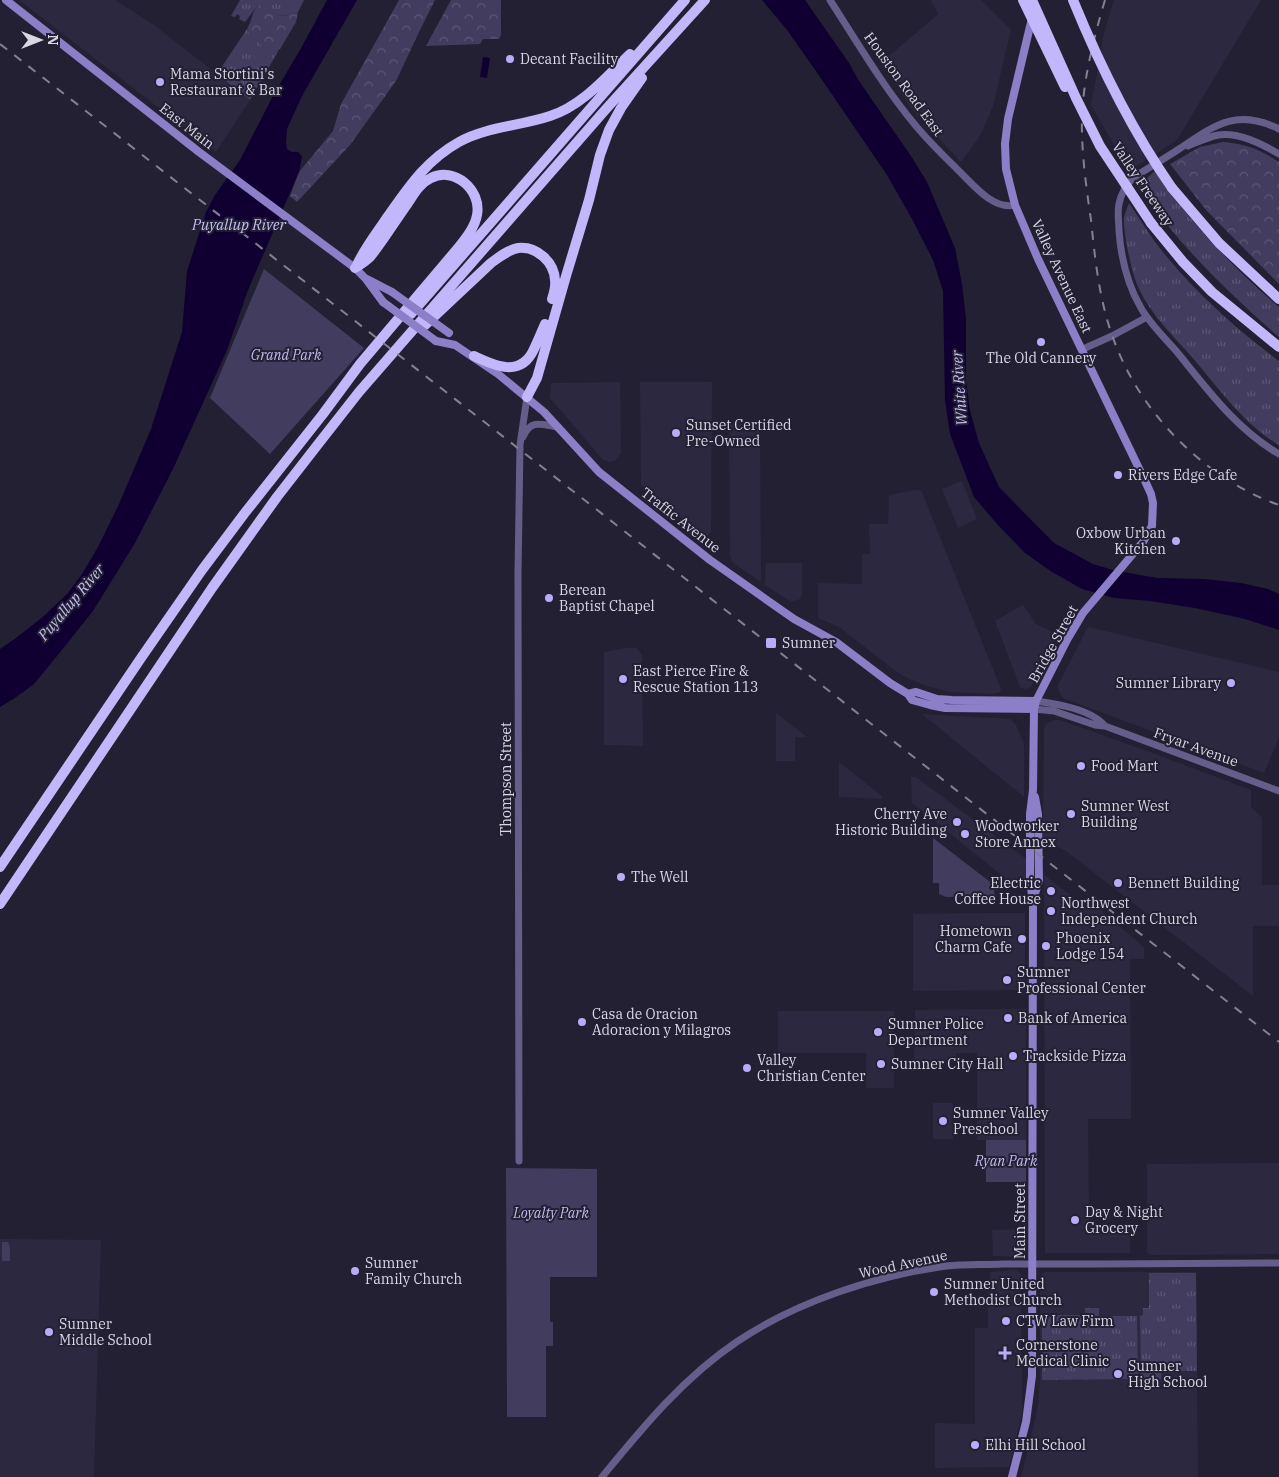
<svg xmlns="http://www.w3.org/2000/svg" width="1279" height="1477" font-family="'IBM Plex Serif',serif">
	<defs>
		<pattern id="grass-tufts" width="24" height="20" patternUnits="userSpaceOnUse" patternTransform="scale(1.25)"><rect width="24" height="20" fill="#423c5f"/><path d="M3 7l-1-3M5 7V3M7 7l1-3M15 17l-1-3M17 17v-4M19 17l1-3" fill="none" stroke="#5d5776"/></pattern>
		<pattern id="forest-crowns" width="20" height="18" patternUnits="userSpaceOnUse" patternTransform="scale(1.25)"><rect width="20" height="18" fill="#423c5f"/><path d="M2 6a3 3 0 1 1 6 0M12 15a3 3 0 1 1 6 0" fill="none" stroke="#5d5776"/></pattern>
	</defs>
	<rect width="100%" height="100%" fill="#232033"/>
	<path fill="#2c2840" d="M19 0H115L154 25 250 100 216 152Z
		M931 0H981L1011 30 993 106 980 136 961 162 911 108 882 62 938 14Z
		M1114 0H1261L1177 140 1129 171 1091 105 1104 33Z
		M620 382 621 453 616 460 610 462 603 460 550 398 551 383Z
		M640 382H712L711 532 706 538 641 485Z
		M729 421 760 422 761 582 732 562 730 556Z
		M962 481 977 519 958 528 942 489Z
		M916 490H921L1001 689 1000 692 992 694 949 692 927 686 909 679 897 672 839 627 818 618V583L862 584V554H870L869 524H888L889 495Z
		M766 563H802V595L800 599 791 602 765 585Z
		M1023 605 1036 624 1058 635 1031 687 1026 689 1020 687 1019 684 995 621Z
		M1088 627 1279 672V738L1264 773 1063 698 1059 692 1058 685Z
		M625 648H637L642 655 643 746 604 745V652Z
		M776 713 807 737H795V761H776Z
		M922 714 1011 719 1016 725 1024 744V797Z
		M1055 720H1060L1147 751 1251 790V807L1262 818V885H1279V926H1253V996L1066 851 1052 844H1043L1044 728 1046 724Z
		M839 762 882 796V799L839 797Z
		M911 777H916L1026 859V885L1024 891 1020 890 912 803Z
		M1044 875 1090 910V901L1144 947V959H1130L1131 1119H1088L1089 1224H1130V1253H1045Z
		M990 913H1025V990L913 991V914Z
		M1026 1009V1140H977V1053H956V1062H914L915 1010Z
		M778 1011H894V1088H866V1053H778Z
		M933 1103H953V1139H933Z
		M1279 1163V1254L1151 1255 1147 1252V1164Z
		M1027 1229 1026 1255 1023 1257 993 1256 992 1230Z
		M0 1239 101 1240 94 1477H0Z
		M1016 1270 1021 1274 1022 1413 1009 1467 935 1468V1423L975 1424V1328H988V1289H990V1272Z
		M1045 1272H1196L1198 1477H1021L1033 1428 1038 1405 1040 1377V1276Z"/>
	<path fill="url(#grass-tufts)" d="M240 0H304L298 12C290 15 282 18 273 13 267 11 265 6 258 5L245 22 239 19 240 16 237 14 235 17 231 16Z
		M247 29 250 34 280 48 250 100 217 74Z
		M1155 171C1190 222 1232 267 1279 307V337C1226 291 1178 244 1138 186Z
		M1129 203C1140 219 1150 236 1162 251 1196 293 1236 329 1279 361V445C1243 424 1218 387 1191 356 1173 336 1150 313 1139 289 1132 275 1123 233 1124 218 1125 213 1127 208 1129 203Z
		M1149 1273H1196L1197 1371H1161V1379H1141L1140 1316 1143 1315V1308H1149Z
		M1085 1308H1099V1316H1137L1138 1379 1042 1380V1315H1085Z"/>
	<path fill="url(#forest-crowns)" d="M399 0H435L419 32 396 81 350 145 297 202 290 196 299 172 333 131 341 104Z
		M451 0H501V35L499 39H483L480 44 426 46Z
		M258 5C265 6 267 10 273 13 282 18 290 15 298 12L296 22 280 49 263 47 250 34 247 29C252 21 252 12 258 5Z
		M1223 142C1246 144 1259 149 1279 162V284L1206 210 1170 164 1200 147Z"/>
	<path fill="#423c5f" d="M264 269 364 348 270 454 210 398Z
		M933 838 998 888 995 889 994 892 995 896 946 897 939 894V883H933Z
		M986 1140H1026V1182H986Z
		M506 1168 597 1169V1277H550V1322H553V1346H546V1417H507Z
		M2 1242H8L10 1248V1261H2Z"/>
	<path fill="#100031" d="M327 0H357L302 96 287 129 286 143 287 149 292 152H298L302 156 299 172 248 290 227 350 173 469 135 543 93 611 57 656 34 684 15 698 0 707V649L16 638 44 616 68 593 82 574 98 547 119 504 151 429 182 332 187 271 206 212 215 195 240 160 275 92 300 50Z
		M762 0H805L849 63 859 81 911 156 927 182 955 248 962 284 966 319V381L970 411 979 443 999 487 1054 543 1093 564 1113 570 1157 578 1205 579 1241 583 1268 589 1279 594V630L1245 619 1195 608 1150 601 1114 598 1082 589 1052 572 1025 553 997 524 974 497 950 434 945 401 943 291 933 260 912 219 887 175 818 74 787 30Z
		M483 57 490 58 487 78 480 77Z"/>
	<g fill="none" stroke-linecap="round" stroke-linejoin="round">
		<path stroke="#655e8b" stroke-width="7" d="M830 0C857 42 884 88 916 126 930 143 946 158 961 173 975 187 994 210 1015 205
			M1279 129C1236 108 1215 125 1179 149 1164 159 1148 168 1133 178 1126 185 1121 194 1119 204 1117 213 1119 222 1119 231 1121 258 1127 284 1141 308 1150 324 1165 338 1177 352 1207 389 1237 430 1279 454
			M1188 146C1198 142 1208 137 1218 135 1239 132 1262 144 1279 154
			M1083 349 1112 336 1147 317
			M523 437C531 418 542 425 558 427
			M1036 701C1057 704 1091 709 1105 726
			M1034 709 1054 711 1095 725 1105 726 1279 791
			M519 1161 518 573 520 445 527 397
			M602 1477C643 1427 684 1377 738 1341 798 1301 875 1276 946 1266 965 1264 984 1265 1003 1264 1034 1264 1066 1264 1097 1264 1158 1264 1218 1263 1279 1263"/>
		<path stroke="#8c7ec7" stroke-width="8" d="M6 0 199 152 355 268 366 279 383 302
			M367 279 392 292
			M436 341 455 345 498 374 544 412 599 472 710 560 794 619 836 642 890 683 908 694 912 700 930 705 945 708 1034 709
			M908 694 916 692 937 699 952 700 1036 701
			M1034 897 1039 880 1038 814 1035 797
			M1012 1477 1026 1422 1032 1376 1033 903 1030 880V814L1033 790 1034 709 1036 701 1067 640 1083 613 1143 542 1152 526 1153 503 1151 494 1146 483 1038 259 1015 205 1006 169 1005 144 1008 119 1032 18"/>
		<path stroke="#c2b7fb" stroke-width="10" d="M1172 188 1219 243 1279 299
			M1151 223 1183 262 1212 292 1279 347
			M356 267C364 249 376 234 386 219 408 188 425 161 459 142 486 127 520 126 550 116 582 106 606 77 630 54
			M411 314 685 0
			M425 325 491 263C499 257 508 250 518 248 537 246 554 262 555 280 556 287 554 293 552 299
			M474 356C495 366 521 378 534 349 538 341 541 333 545 324
			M527 397 537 378 566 276 589 200 600 155 609 130 621 108 642 78
			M0 867 141 658 202 570 244 514 323 414 360 364 458 248C466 238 475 227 477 215 482 190 454 166 431 178 420 183 414 194 408 203 395 221 384 240 370 257 366 261 360 265 355 268
			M0 904 212 588 277 497 319 443 359 392 399 346 606 109 705 0"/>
		<path stroke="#838191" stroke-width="2" stroke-dasharray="9 9" stroke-linecap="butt" d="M1105 0C1094 37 1084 76 1082 115 1081 150 1086 186 1091 220 1095 259 1099 298 1112 335 1138 411 1203 478 1279 505
			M0 44 1279 1042"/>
		<path stroke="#8c7ec7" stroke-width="8" d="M392 292 449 333
			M383 302 436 341"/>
		<path stroke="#c2b7fb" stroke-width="10" d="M1023 0 1065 87
			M1032 0 1076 98 1100 146 1151 223
			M1073 0C1100 66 1131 129 1172 188"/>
	</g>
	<g fill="#b8abf7" stroke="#232033" stroke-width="2">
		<circle cx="510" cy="59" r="5"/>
		<circle cx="160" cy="82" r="5"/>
		<circle cx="1041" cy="342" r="5"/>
		<circle cx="676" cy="433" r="5"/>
		<circle cx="1118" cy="475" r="5"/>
		<circle cx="1176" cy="541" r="5"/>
		<circle cx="549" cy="598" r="5"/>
		<rect x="765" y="637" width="12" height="12" rx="2.5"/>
		<circle cx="623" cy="679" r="5"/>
		<circle cx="1231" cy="683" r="5"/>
		<circle cx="1081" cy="766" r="5"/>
		<circle cx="1071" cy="814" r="5"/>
		<circle cx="957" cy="822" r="5"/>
		<circle cx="965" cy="834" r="5"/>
		<circle cx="621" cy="877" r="5"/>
		<circle cx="1118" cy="883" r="5"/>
		<circle cx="1051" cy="891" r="5"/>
		<circle cx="1051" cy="911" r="5"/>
		<circle cx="1022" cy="939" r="5"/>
		<circle cx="1046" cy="946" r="5"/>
		<circle cx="1007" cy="980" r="5"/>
		<circle cx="1008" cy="1018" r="5"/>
		<circle cx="582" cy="1022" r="5"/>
		<circle cx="878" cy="1032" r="5"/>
		<circle cx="1013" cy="1056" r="5"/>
		<circle cx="881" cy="1064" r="5"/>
		<circle cx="747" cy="1068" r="5"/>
		<circle cx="943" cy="1121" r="5"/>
		<circle cx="1075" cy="1220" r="5"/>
		<circle cx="355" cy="1271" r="5"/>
		<circle cx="934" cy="1292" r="5"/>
		<circle cx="1006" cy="1321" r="5"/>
		<circle cx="49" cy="1332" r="5"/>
		<path d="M1002.5 1345.5h5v5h5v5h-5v5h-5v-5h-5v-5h5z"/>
		<circle cx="1118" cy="1374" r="5"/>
		<circle cx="975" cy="1445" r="5"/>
	</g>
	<g text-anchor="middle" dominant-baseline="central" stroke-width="4" stroke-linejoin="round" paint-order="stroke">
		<g font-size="14" fill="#d8d7e4" stroke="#232033" text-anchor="start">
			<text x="520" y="59">Decant Facility</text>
			<text x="170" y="74">Mama Stortini's<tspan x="170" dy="16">Restaurant &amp; Bar</tspan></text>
			<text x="1041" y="358" text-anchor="middle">The Old Cannery</text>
			<text x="686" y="425">Sunset Certified<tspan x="686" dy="16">Pre-Owned</tspan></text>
			<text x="1128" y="475">Rivers Edge Cafe</text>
			<text x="1166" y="533" text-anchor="end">Oxbow Urban<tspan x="1166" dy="16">Kitchen</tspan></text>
			<text x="559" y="590">Berean<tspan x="559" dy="16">Baptist Chapel</tspan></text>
			<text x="782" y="643">Sumner</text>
			<text x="633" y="671">East Pierce Fire &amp;<tspan x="633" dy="16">Rescue Station 113</tspan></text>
			<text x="1221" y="683" text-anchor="end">Sumner Library</text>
			<text x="1091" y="766">Food Mart</text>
			<text x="1081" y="806">Sumner West<tspan x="1081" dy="16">Building</tspan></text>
			<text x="947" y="814" text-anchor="end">Cherry Ave<tspan x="947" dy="16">Historic Building</tspan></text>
			<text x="975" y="826">Woodworker<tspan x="975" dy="16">Store Annex</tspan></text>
			<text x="631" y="877">The Well</text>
			<text x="1041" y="883" text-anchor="end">Electric<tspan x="1041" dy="16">Coffee House</tspan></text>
			<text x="1128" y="883">Bennett Building</text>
			<text x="1061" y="903">Northwest<tspan x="1061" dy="16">Independent Church</tspan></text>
			<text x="1012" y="931" text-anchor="end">Hometown<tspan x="1012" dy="16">Charm Cafe</tspan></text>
			<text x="1056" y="938">Phoenix<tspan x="1056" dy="16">Lodge 154</tspan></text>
			<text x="1017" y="972">Sumner<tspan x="1017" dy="16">Professional Center</tspan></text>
			<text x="592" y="1014">Casa de Oracion<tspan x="592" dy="16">Adoracion y Milagros</tspan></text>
			<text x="1018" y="1018">Bank of America</text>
			<text x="888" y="1024">Sumner Police<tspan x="888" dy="16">Department</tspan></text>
			<text x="1023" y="1056">Trackside Pizza</text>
			<text x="757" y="1060">Valley<tspan x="757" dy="16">Christian Center</tspan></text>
			<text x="891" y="1064">Sumner City Hall</text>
			<text x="953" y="1113">Sumner Valley<tspan x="953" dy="16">Preschool</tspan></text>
			<text x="1085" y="1212">Day &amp; Night<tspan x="1085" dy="16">Grocery</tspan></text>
			<text x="365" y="1263">Sumner<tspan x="365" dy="16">Family Church</tspan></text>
			<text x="944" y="1284">Sumner United<tspan x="944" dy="16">Methodist Church</tspan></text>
			<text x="1016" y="1321">CTW Law Firm</text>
			<text x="59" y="1324">Sumner<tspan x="59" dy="16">Middle School</tspan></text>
			<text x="1016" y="1345">Cornerstone<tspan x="1016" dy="16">Medical Clinic</tspan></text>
			<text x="1128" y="1366">Sumner<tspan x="1128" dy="16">High School</tspan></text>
			<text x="985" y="1445">Elhi Hill School</text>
		</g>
		<g font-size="14" fill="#d8d7e4" stroke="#232033">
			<text transform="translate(904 84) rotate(54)">Houston Road East</text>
			<text transform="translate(187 126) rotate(38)">East Main</text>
			<text transform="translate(1143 184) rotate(56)">Valley Freeway</text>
			<text transform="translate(1062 276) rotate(65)">Valley Avenue East</text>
			<text transform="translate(681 520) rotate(38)">Traffic Avenue</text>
			<text transform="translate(1053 644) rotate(-61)">Bridge Street</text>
			<text transform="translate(1196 747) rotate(20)">Fryar Avenue</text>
			<text transform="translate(506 779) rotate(-90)">Thompson Street</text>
			<text transform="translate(1020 1221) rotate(-90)">Main Street</text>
			<text transform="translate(903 1264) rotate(-12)">Wood Avenue</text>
		</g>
		<g font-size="14" font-style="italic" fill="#c2b9f0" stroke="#232033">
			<text x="286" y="355">Grand Park</text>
			<text x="1006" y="1161">Ryan Park</text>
			<text x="551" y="1213">Loyalty Park</text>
		</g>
		<g font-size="15" font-style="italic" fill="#c5bdf4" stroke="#232033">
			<text x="239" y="224">Puyallup River</text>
			<text transform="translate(959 388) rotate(-94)">White River</text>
			<text transform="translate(71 602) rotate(-50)">Puyallup River</text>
		</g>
	</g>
	<g transform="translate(40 40) rotate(90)" stroke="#232033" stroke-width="4" paint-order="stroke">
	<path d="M0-4L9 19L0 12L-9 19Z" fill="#d8d7e4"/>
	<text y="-8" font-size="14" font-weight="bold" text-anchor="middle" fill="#d8d7e4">N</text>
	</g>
</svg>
